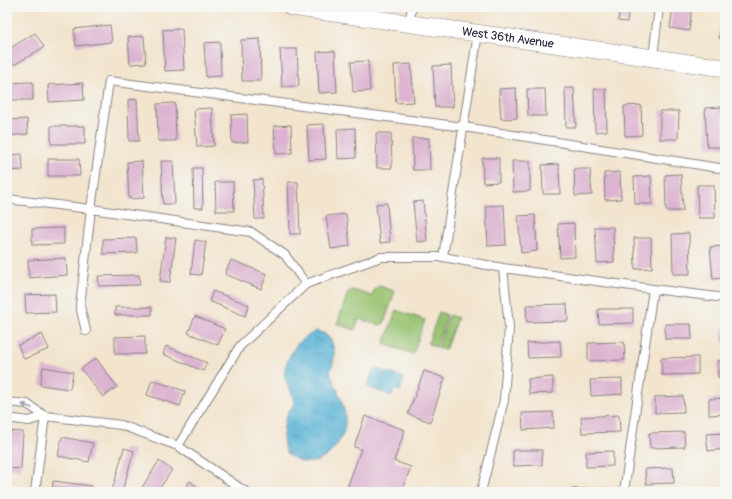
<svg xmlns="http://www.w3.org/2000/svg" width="732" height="499" font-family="Pangolin,sans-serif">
	<defs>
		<pattern id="water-ripples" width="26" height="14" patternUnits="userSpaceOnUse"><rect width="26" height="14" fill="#58b3d6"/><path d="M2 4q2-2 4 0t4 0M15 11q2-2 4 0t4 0" fill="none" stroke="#4891af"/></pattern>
	</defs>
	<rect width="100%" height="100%" fill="#f6f6f2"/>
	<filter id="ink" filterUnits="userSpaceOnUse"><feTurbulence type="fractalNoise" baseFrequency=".025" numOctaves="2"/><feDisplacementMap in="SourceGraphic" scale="8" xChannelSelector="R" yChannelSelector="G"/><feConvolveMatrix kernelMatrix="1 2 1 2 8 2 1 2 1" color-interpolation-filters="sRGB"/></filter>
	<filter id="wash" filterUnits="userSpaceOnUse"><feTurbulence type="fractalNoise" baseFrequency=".012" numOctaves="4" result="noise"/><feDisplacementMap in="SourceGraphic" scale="16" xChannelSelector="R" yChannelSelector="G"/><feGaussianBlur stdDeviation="0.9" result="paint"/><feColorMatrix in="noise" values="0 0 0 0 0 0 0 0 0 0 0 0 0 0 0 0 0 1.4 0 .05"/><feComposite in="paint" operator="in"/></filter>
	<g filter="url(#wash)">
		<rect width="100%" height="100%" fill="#f2e4cd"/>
		<path fill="#98c26f" stroke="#5d7255" d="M379 286 395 291 384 323 379 325 359 319 355 330 337 324 348 292 353 290 372 296 375 289Z
			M396 310 425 320 413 354 384 344Z
			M439 312 447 315 436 347 428 344Z
			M449 315 457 318 445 350 438 348Z"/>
		<path fill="url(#water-ripples)" stroke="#3d6a88" d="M317 331C320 332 324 333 326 335 337 344 335 361 330 372 336 388 347 407 345 425 342 446 319 472 296 459 294 458 290 456 288 455 280 446 283 420 289 411 289 410 292 407 293 406 296 397 287 386 285 377 284 370 285 366 288 360 295 344 301 338 317 331Z
			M374 368 404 378 400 391 394 389 392 396 367 387Z"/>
		<g id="blocks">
			<path fill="#dcb3d0" d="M620 7H629L627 22 618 21Z
				M673 7H692L689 31 670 28Z
				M723 7H725V39L719 38Z
				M110 25 112 42 76 46 74 29Z
				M182 29 184 70 165 71 163 30Z
				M35 33 44 47 14 65 7 54V50Z
				M144 36 146 63 130 64 128 37Z
				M260 39 261 81H242L241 40Z
				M220 42 221 76 206 77 204 43Z
				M280 49H297L299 86 282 87Z
				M335 51 337 92 319 93 317 52Z
				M368 61 370 91 353 92 351 62Z
				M411 64 414 102 396 103 394 65Z
				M451 65 453 107H435L433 66Z
				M33 82V100H7V83Z
				M83 83 84 100 49 102 48 85Z
				M516 88 517 118 501 119 499 89Z
				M565 88H574L576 127H566Z
				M527 89H545L546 116H528Z
				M594 89H606L607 131 595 132Z
				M137 99 139 141H129L128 100Z
				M175 103 176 141H158L157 104Z
				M641 105 642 135 625 136 624 106Z
				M722 107 725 147H707L705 108Z
				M212 108 214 146 197 147 194 109Z
				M660 111H679L678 139H660Z
				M247 114 248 142 232 143 231 115Z
				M27 119 28 134 7 136V120Z
				M324 124 326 159 309 160 307 125Z
				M291 125 292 153 276 154 274 126Z
				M51 126H85V144H51Z
				M355 128 356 158 338 159 337 129Z
				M376 133H391L392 168H377Z
				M412 138H429L430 170H413Z
				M22 154 23 170 7 171V155Z
				M482 158H499V182L483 183Z
				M48 159H79L80 176H48Z
				M142 161 144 198 129 199 127 162Z
				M161 161H173L175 204H163Z
				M512 161H530V191L513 192Z
				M559 164 560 194H543L542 165Z
				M193 168H202L203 208H194Z
				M574 169H590L592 195 575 196Z
				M620 172 621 199 605 200 604 173Z
				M681 174 683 211H666L665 175Z
				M651 176 652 204H635L634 177Z
				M262 179 264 219H255L253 180Z
				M215 182H233L234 211H216Z
				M288 182H298L300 234H290Z
				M697 185H714L715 218H698Z
				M423 201 427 241 417 242 413 202Z
				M387 203 390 242 380 243 376 204Z
				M504 205 506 245 488 246 486 206Z
				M346 214 350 246 331 249 326 216Z
				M535 215 537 251 521 253 518 216Z
				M574 223 575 257 560 258 558 224Z
				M595 227H613L614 262 597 263Z
				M64 228V244L32 245V229Z
				M689 233 690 274H673L672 234Z
				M166 237 176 238 170 282 160 281Z
				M136 238 137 253 103 254V239Z
				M634 238H651L652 268 635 269Z
				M195 240 206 242 201 275 191 274Z
				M725 246V278L713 279 710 247Z
				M66 258 67 275 29 278 28 260Z
				M231 260 267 274 261 289 225 274Z
				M139 275 140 285 99 286 98 276Z
				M213 291 249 305 245 316 209 301Z
				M55 294 56 312 26 313 25 295Z
				M567 304 568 321 527 322 526 305Z
				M115 307H152V315H115Z
				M598 309H633V323L599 324Z
				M195 316 225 329 218 345 188 333Z
				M665 324H691L692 339H665Z
				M725 326V341L722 342V327Z
				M42 334 49 349 24 359 18 345Z
				M145 336V354H115V337Z
				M560 341 561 357 528 358 527 343Z
				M624 342 625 360 588 361V343Z
				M166 346 207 363 203 371 163 354Z
				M698 357V374L662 375 661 358Z
				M96 358 117 387 103 397 81 369Z
				M718 361H725V378H718Z
				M43 367 73 372 70 389 40 385Z
				M424 371 445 378 430 422 408 414Z
				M553 377V393L529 394 528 379Z
				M622 379V394L591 396 590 380Z
				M152 380 185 391 180 406 147 395Z
				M683 396 684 412 655 413V397Z
				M725 398V414L709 415V399Z
				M553 412 554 428 523 430 522 413Z
				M619 415 620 432 582 433 581 417Z
				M365 416 405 430 394 461 411 467 401 492H350L346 491 361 449 354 447Z
				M7 431 23 432 21 469 7 468Z
				M684 432 685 447 650 448 649 433Z
				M725 433V449L708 451 706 434Z
				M62 437 93 443 89 462 58 456Z
				M124 448 134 451 122 492H116L112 491Z
				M513 450H542V465L513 466Z
				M613 451V466L586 467V452Z
				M159 461 172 470 157 492H139Z
				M673 468 674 483 646 484 645 469Z
				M53 481 92 486V492H52Z
				M190 481 202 490 201 492H182Z
				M607 488V492H570V489Z"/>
		</g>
	</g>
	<g filter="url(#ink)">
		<use href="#blocks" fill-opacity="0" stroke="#8a8384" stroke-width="1"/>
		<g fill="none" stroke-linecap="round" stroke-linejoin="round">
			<g stroke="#8a8384" stroke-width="10">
				<path id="lane" d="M409 23 412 7
					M653 57 659 7
					M7 199 91 209 251 232 285 255 306 284
					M443 257 478 33
					M86 331 80 306 91 209 109 81 464 127 725 169
					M7 402 27 404 45 416 121 425 178 446 246 492
					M7 418 29 421 45 416
					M178 446 240 346 306 284 381 257H443L503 268 653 289 725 298
					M35 492 45 416
					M481 492 504 400 509 327 503 268
					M624 492 653 289"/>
			</g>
			<g stroke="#8a8384" stroke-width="18">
				<g id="street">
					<path id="s1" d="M291 7 725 68"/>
				</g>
			</g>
			<use href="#lane" stroke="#fff" stroke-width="8"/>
			<use href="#street" stroke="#fff" stroke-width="17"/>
		</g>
		<defs><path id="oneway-solid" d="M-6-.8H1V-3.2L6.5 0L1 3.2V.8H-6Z"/></defs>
		<use fill="#9c9ca7" href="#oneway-solid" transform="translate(27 406) rotate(-159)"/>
	</g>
	<g text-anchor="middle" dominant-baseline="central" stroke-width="3.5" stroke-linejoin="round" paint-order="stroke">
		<g font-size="12" fill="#22223b" stroke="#f6f6f2">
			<text stroke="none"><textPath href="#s1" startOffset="219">West 36th Avenue</textPath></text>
		</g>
	</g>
	<rect width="732" height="499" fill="none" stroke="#f6f6f2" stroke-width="24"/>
</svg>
